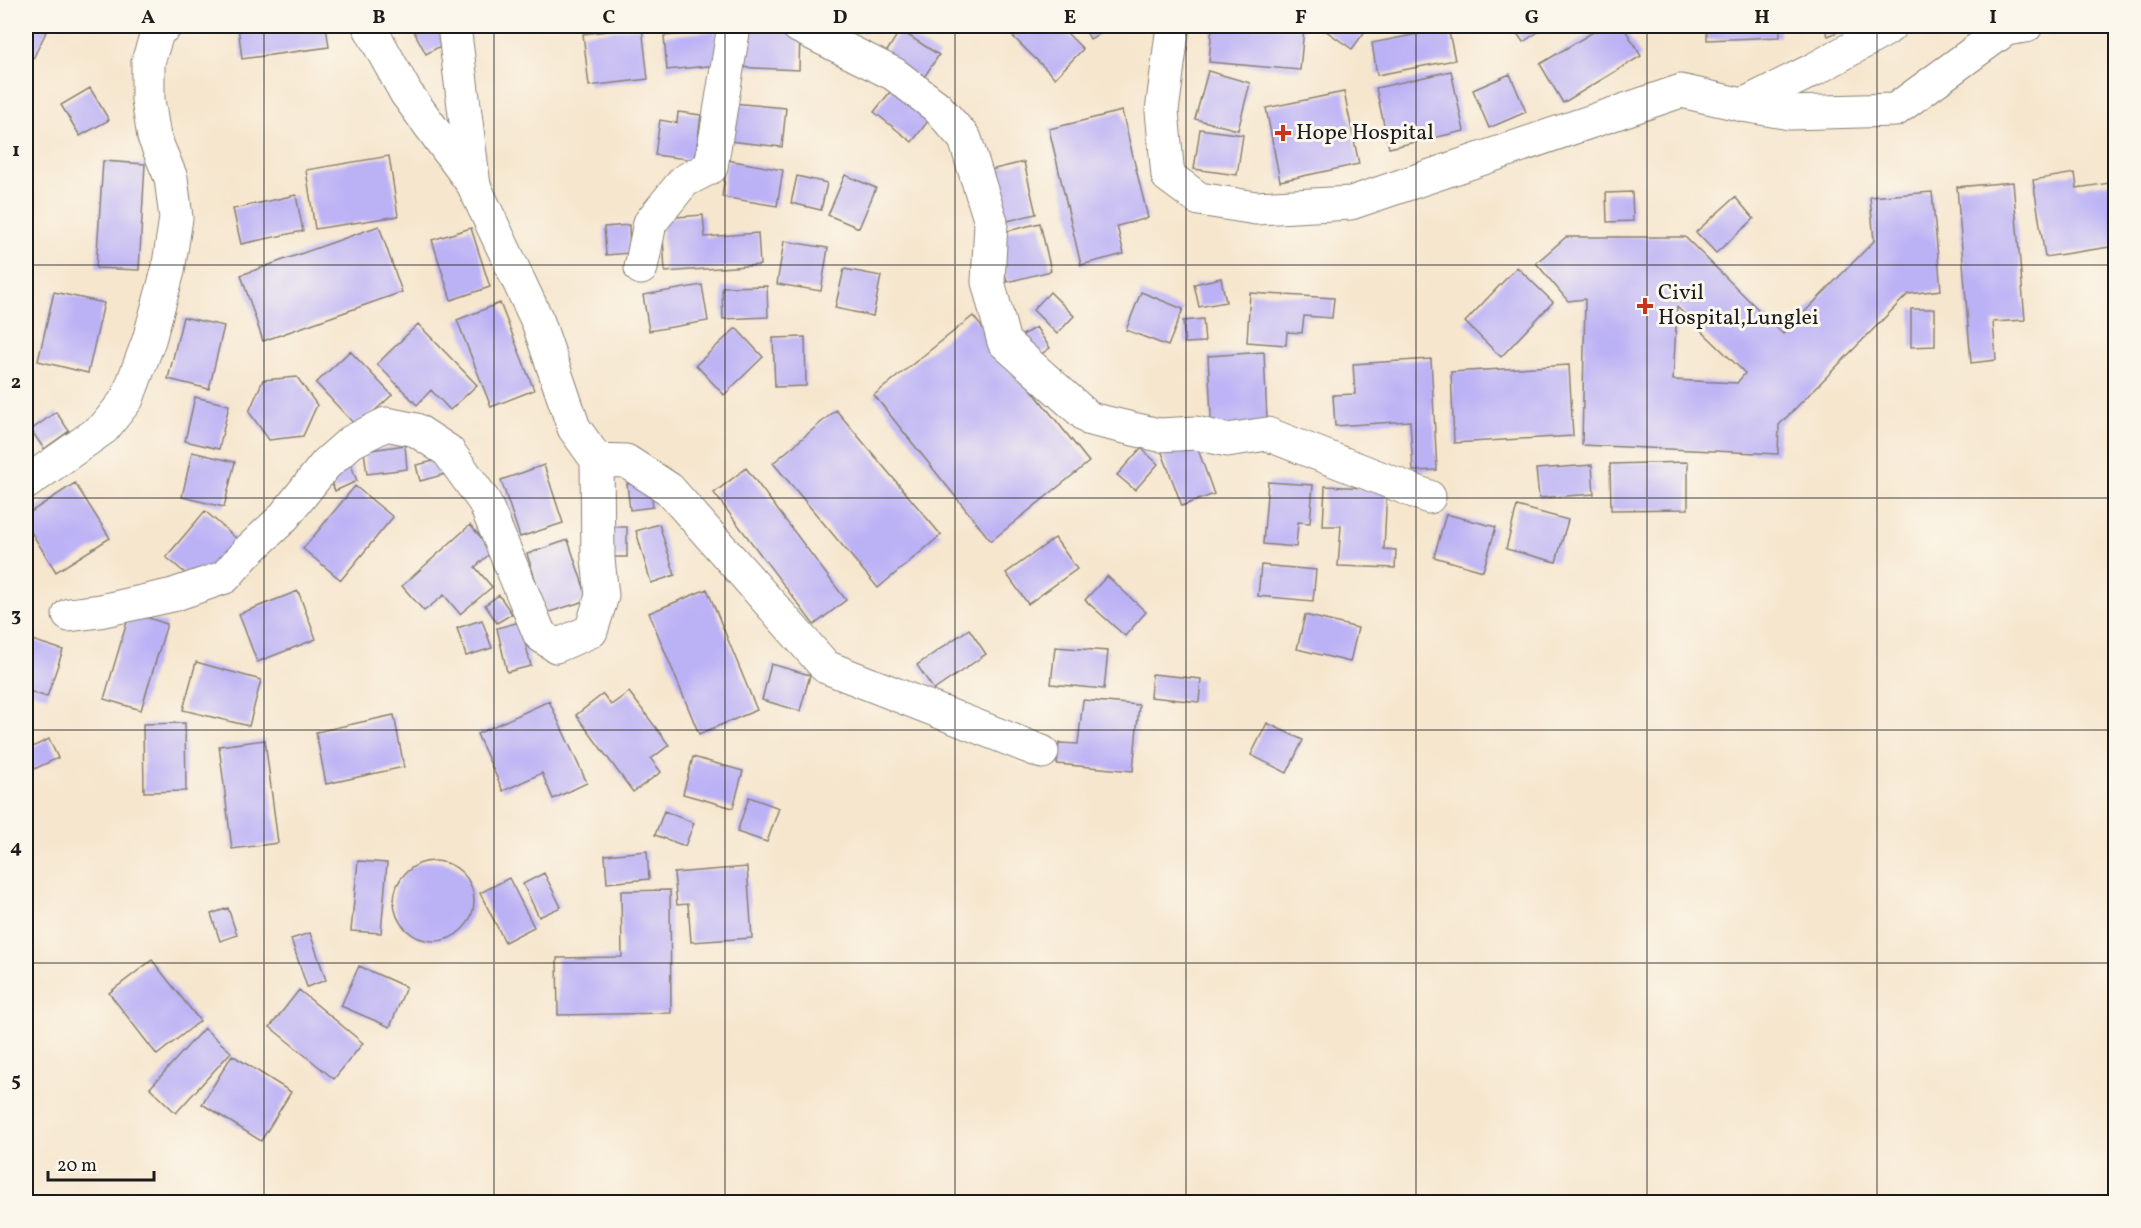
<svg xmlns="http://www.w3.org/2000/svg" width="2141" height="1228" font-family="Vollkorn,serif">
	<rect width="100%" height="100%" fill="#fbf7ec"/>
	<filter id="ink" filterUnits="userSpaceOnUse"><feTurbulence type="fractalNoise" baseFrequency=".0167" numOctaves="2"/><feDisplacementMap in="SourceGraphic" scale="12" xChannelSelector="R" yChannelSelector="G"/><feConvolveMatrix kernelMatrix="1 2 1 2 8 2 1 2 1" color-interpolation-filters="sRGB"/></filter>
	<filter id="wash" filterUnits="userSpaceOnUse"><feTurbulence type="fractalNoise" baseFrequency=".008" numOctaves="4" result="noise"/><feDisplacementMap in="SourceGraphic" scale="24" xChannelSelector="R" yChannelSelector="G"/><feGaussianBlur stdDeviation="1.35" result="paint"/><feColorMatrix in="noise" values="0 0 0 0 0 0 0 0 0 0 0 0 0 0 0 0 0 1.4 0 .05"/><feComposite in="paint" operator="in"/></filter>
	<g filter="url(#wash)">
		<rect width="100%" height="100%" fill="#f6e6ce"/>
		<g id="blocks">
			<path fill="#bbb1f5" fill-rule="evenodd" d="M26 26H49L26 73Z
				M238 26H326L329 47 242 59Z
				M411 26H446L453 39 426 54Z
				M855 26H870L864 33Z
				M1002 26H1060L1083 49 1055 78Z
				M1083 26H1113L1090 39Z
				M1212 26H1273L1304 28 1300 70 1209 62Z
				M1319 26H1369L1352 49Z
				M1512 26H1547L1523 42Z
				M1603 26H1623L1641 56 1563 103 1540 64Z
				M1707 26H1780V37L1707 40Z
				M1824 26H1852L1828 36Z
				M642 27 648 79 589 86 583 34Z
				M1448 28 1455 60 1377 75 1372 43Z
				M737 29 800 32 799 70 735 67Z
				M900 30 939 55 922 80 884 56Z
				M716 31 719 65 667 70 664 36Z
				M1208 71 1250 83 1238 130 1195 119Z
				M1451 71 1464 131 1389 148 1376 88Z
				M1510 74 1526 112 1489 128 1473 90Z
				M894 87 932 116 912 142 874 112Z
				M90 88 109 120 80 136 61 105Z
				M1344 92 1359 164 1280 181 1266 108Z
				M732 103 786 108 782 147 729 141Z
				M1122 111 1148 218 1117 226 1124 254 1081 265 1049 129Z
				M678 112 701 115 695 160 655 155 660 120 677 123Z
				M1200 129 1243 135 1237 175 1194 169Z
				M389 156 398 216 315 229 306 170Z
				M727 160 783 170 777 206 722 197Z
				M103 161 145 164 139 270 96 268Z
				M1024 162 1036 214 999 223 986 171Z
				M2075 173 2077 188 2116 182V246L2045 257 2033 180Z
				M845 175 876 188 859 228 828 215Z
				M797 176 827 183 821 210 791 203Z
				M2013 182 2025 320 1993 322 1996 360 1971 363 1957 187Z
				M1632 192 1633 221 1607 222 1606 193Z
				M1932 192 1941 290 1908 294 1779 425 1778 454 1582 445 1585 299 1568 301 1536 263 1566 237H1685L1783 334 1874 241 1870 197ZM1677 307 1745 373 1737 383 1673 380Z
				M296 195 303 231 241 244 233 209Z
				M1735 197 1754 219 1716 253 1696 232Z
				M703 215 705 237 758 233 760 265 665 272 662 218Z
				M1040 223 1051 271 1007 282 996 234Z
				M629 225 630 253 606 255 604 227Z
				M379 226 402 292 263 341 241 275Z
				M471 228 490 287 451 300 432 240Z
				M784 241 828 248 821 291 777 284Z
				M1517 267 1553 302 1501 357 1465 322Z
				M844 269 881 276 873 316 835 308Z
				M1221 278 1226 302 1199 307 1194 284Z
				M702 285 708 321 649 331 643 295Z
				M767 286 768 317 723 319 722 287Z
				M54 292 104 303 88 373 38 361Z
				M1050 292 1074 316 1057 334 1033 310Z
				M1141 292 1183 309 1168 346 1126 330Z
				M1250 293 1334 298 1332 318 1304 316 1302 333 1287 332 1286 345 1247 342Z
				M500 303 534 390 491 407 457 320Z
				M1911 309H1935V346L1911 347Z
				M973 316 1089 462 991 541 874 395Z
				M183 317 224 326 209 389 168 379Z
				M1203 319 1205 342 1185 343 1183 321Z
				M418 324 477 385 450 410 431 390 417 405 377 364Z
				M1036 327 1050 348 1028 363 1014 340Z
				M736 328 763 357 724 395 696 365Z
				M805 337 806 386 775 387 773 338Z
				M350 351 392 395 357 427 316 383Z
				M1264 352 1267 421 1212 435 1208 356Z
				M1431 359 1437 470 1413 471 1410 421 1335 426 1333 395 1355 394 1353 364Z
				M1569 365 1573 436 1454 443 1451 372Z
				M297 377 317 405 303 436 269 440 249 412 263 380Z
				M195 397 229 405 219 449 185 441Z
				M836 410 941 535 878 588 773 463Z
				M56 412 69 431 44 449 31 430Z
				M1194 438 1214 494 1182 506 1161 450Z
				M405 445 407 469 367 474 364 451Z
				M1141 448 1158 464 1135 490 1117 475Z
				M192 452 235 462 224 507 182 497Z
				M443 459 446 474 420 481 416 465Z
				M1688 462V509L1611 510 1610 464Z
				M351 465 357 481 335 491 328 475Z
				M544 465 563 523 520 537 501 480Z
				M1592 465 1594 494 1539 498 1536 469Z
				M746 468 846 600 814 625 714 493Z
				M650 482 653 507 630 510 627 484Z
				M1268 482 1313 485 1310 523 1298 522 1296 547 1263 544Z
				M75 483 110 538 56 572 26 524V515Z
				M355 486 393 517 341 580 303 549Z
				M1325 486 1387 489 1384 549 1396 550 1395 568 1338 566 1341 526H1323Z
				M1517 506 1568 520 1556 562 1506 549Z
				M205 511 237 539 198 584 166 557Z
				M1446 514 1496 527 1483 571 1434 557Z
				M659 524 675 575 651 583 636 531Z
				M470 525 493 551 475 567 492 587 460 614 444 595 424 611 402 586Z
				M611 527H627V557H611Z
				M1055 538 1077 569 1028 604 1006 573Z
				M568 540 588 600 546 613 527 554Z
				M1261 565 1316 570 1313 601 1258 596Z
				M1107 576 1146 612 1125 636 1085 600Z
				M707 589 757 710 699 734 649 613Z
				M298 591 316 639 257 662 239 614Z
				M499 595 512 614 497 623 485 605Z
				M130 612 167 624 141 710 104 699Z
				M1305 615 1358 628 1350 662 1297 649Z
				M482 620 492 648 466 656 457 628Z
				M520 622 531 666 507 672 497 628Z
				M969 629 986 654 934 690 917 665Z
				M26 638 63 650 47 697 26 690Z
				M1055 647 1108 651 1104 689 1051 684Z
				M196 662 261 680 249 726 183 710Z
				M771 664 810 675 800 711 762 700Z
				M1152 674 1201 679 1199 702 1150 697Z
				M629 692 669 745 651 759 661 772 633 792 576 715 603 694 611 705Z
				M1083 700 1139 705 1133 771 1057 764 1059 743 1078 744Z
				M549 701 587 783 553 799 542 773 503 791 477 734Z
				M394 715 404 767 326 784 316 732Z
				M185 723 186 791 144 792 143 724Z
				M1267 723 1303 740 1287 773 1251 755Z
				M49 739 58 758 28 772 26 767V750Z
				M265 740 278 843 232 849 219 746Z
				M693 757 743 771 733 808 683 794Z
				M749 797 779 808 767 842 737 832Z
				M664 811 694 823 685 846 655 835Z
				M647 851 649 879 607 883 605 855Z
				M358 861 387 863 381 933 351 931Z
				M394 901a40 40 0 1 1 80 0a40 40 0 1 1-80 0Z
				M747 867 752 938 691 942 688 904 677 905 674 873Z
				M544 873 561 907 539 917 523 884Z
				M509 878 534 927 505 942 480 893Z
				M670 890 671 1013 558 1015 557 958 622 957 621 891Z
				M228 908 237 935 220 941 211 914Z
				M310 933 326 980 307 987 291 939Z
				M152 960 200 1021 157 1055 109 993Z
				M359 966 406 987 390 1027 341 1006Z
				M299 990 363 1043 334 1079 270 1027Z
				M204 1028 231 1052 176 1113 150 1088Z
				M232 1055 291 1092 261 1141 202 1104Z"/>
		</g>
	</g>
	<g filter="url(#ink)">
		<use href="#blocks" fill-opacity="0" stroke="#898175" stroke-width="1.5"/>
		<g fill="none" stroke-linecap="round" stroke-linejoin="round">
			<g stroke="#898175" stroke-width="35">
				<path id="minor" d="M369 26 406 93 473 184
					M454 26 474 186 538 322 574 428 597 460 626 461 669 489 826 667 1042 752
					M798 26 894 74 937 107 965 139 991 222 988 282 1004 342 1090 419 1159 435 1196 433 1227 440 1267 434 1429 497
					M1743 105 1813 70 1885 30 1890 26
					M641 268 650 223 684 181 711 167 734 26
					M26 483 104 428 127 399 149 340 168 271 176 218 171 178 154 137 148 100V62L158 30 165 26
					M69 615 100 611 173 595 225 577 246 553 282 519 326 464 351 442 386 424 416 430 448 451 484 501 540 635 556 646 591 631 602 596 598 559 597 460"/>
			</g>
			<g stroke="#898175" stroke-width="35">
				<path id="primary" d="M1173 26 1162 111 1168 176 1199 199 1256 208 1351 203 1681 91 1743 105 1790 113 1895 110 2006 29 2026 26"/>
			</g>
			<use href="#minor" stroke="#fff" stroke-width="33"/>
			<use href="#primary" stroke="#fff" stroke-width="33"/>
		</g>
	</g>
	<path fill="none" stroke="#1c1c1c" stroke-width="1.5" stroke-opacity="0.55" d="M264 26V1202M494 26V1202M725 26V1202M955 26V1202M1186 26V1202M1416 26V1202M1647 26V1202M1877 26V1202M26 265H2116M26 498H2116M26 730H2116M26 963H2116"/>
	<g fill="#c8321e" stroke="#fbf7ec" stroke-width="2">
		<path d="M1280 124h6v6h6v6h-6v6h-6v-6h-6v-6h6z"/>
		<path d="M1642 297h6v6h6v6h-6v6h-6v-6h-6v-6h6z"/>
	</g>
	<g text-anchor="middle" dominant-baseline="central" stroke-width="6" stroke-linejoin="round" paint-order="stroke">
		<g font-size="22" fill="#1c1c1c" stroke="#fbf7ec" text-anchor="start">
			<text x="1296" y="133">Hope Hospital</text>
			<text x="1658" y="293">Civil<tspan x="1658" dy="25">Hospital,Lunglei</tspan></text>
		</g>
	</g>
	<rect width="2141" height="1228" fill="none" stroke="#fbf7ec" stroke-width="66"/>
	<path d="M48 1171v9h106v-9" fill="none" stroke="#1c1c1c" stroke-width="3"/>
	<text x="57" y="1171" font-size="18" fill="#1c1c1c" stroke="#fbf7ec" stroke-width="4.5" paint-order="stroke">20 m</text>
	<rect x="33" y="33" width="2075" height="1162" fill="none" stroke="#1c1c1c" stroke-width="2"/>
	<g font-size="20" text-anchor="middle" font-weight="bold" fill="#1c1c1c">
		<text x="148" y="23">A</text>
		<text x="379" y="23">B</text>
		<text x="609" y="23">C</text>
		<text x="840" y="23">D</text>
		<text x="1070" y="23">E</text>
		<text x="1301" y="23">F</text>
		<text x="1532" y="23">G</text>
		<text x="1762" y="23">H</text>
		<text x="1993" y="23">I</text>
		<text x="16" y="156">1</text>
		<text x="16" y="388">2</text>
		<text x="16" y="621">3</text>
		<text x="16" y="853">4</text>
		<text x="16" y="1086">5</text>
	</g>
</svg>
